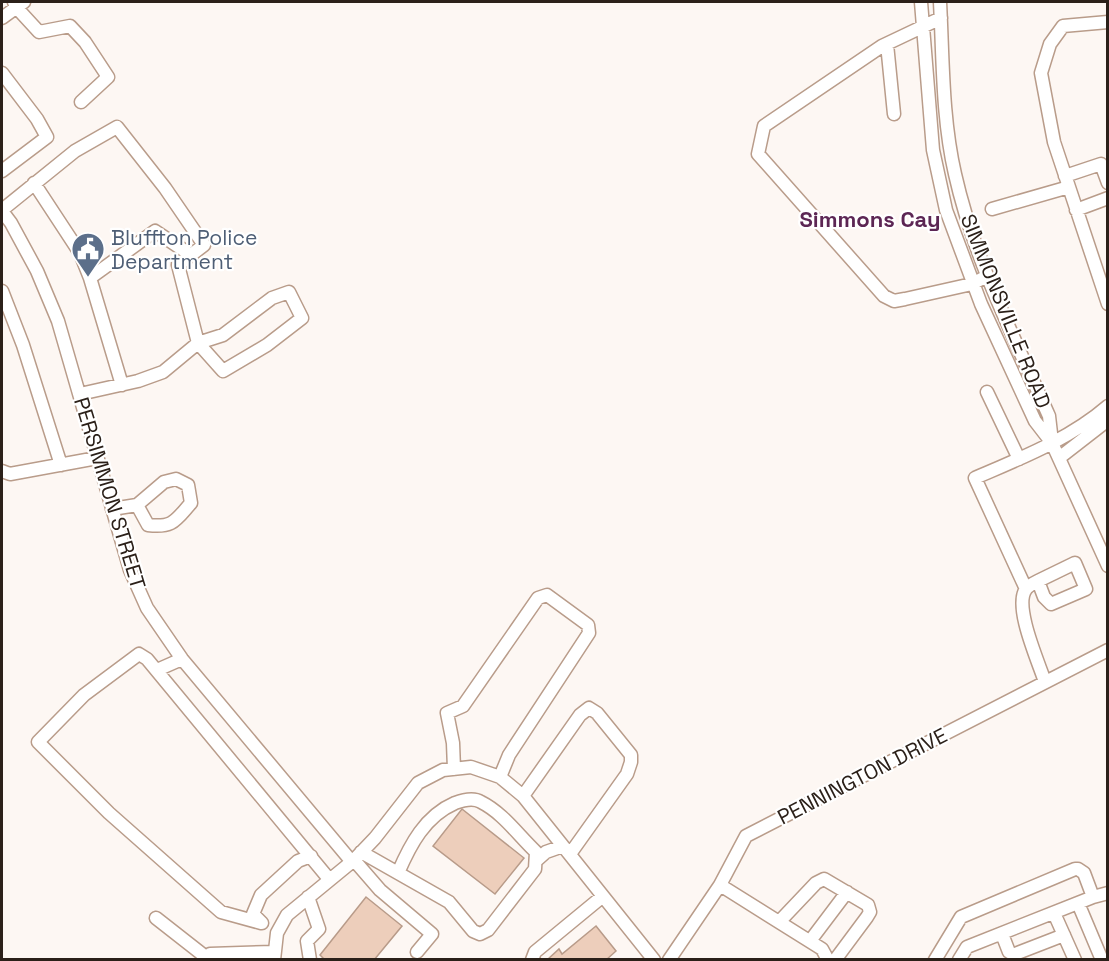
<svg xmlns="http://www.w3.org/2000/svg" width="1109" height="961" font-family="'Space Grotesk',sans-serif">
	<rect width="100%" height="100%" fill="#fdf7f3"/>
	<path fill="#edcebb" stroke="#b89b89" stroke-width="1.5" d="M462 809 524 858 495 894 433 846Z
		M366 897 402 926 374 960H325L320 955Z
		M596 926 616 951 606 960H547L559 949 562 954Z"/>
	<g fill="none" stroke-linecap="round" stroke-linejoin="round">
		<g stroke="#b99c8a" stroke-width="15">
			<path id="minor" d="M14 2 16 7 39 32 70 26 85 42 108 77 81 102
				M921 2 933 150 946 210 981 304 1035 421 1052 443 1108 566
				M940 2C943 58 942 118 955 174 974 259 1014 337 1049 416L1052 442
				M2 18 24 2
				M941 18 882 46 764 126 758 154 884 296 894 301 905 299 972 284 987 276
				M1108 22 1063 26 1050 44 1041 73 1054 142 1108 304
				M887 44 894 114
				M2 73 37 119 47 137 2 171
				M1065 176 1101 164 1108 183
				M34 183 80 253 90 278 122 385
				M992 209 1069 187
				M2 210 75 151 117 127 165 188 204 245 178 265 198 343 223 371 267 345 302 318 289 292 272 298 223 335 198 343 163 372 138 381 80 394
				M1076 210 1108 198
				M2 211 11 223 37 271 58 321 130 570 147 608 182 659 352 862
				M90 278 155 231 191 255
				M2 291 23 345 61 465
				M987 392 1019 459
				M1059 458 1108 420
				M2 471 10 474 97 458
				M112 509 137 505 164 482 176 479 188 485 191 503C175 521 173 528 148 525L137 505
				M1038 581 1044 597 1051 604 1086 589 1075 563 1038 581C1034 583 1028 586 1026 589 1013 606 1039 663 1045 682
				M1026 589 975 478C1021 458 1070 439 1108 406
				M157 670 182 659
				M454 769 453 743 447 713 463 706 538 598 547 595 588 625 589 633 509 755 500 777
				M523 796 580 715 589 708 597 713 631 755V762L627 774 570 854
				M361 852 449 902 473 931 480 934 488 930 535 869 536 852C518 835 503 813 481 802 473 797 463 800 455 803 425 816 410 845 398 873
				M354 860 380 890 432 934 417 952
				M537 860 546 852 563 846
				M720 885 822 949 828 960
				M308 897 319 929 307 941 310 960
				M1078 903 1102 960
				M1054 913 1075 960
				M156 918 207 958
				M779 922 816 883 824 879 868 905 870 912 867 917 835 960
				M261 923 221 912 109 813 38 742 84 695 139 654 147 659 329 879
				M262 923 253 914 261 895 298 861 311 856
				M1002 934 1009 952 1015 954 1064 935
				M810 941 847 892
				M206 960 210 954 274 952
				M274 960 277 933 287 915 354 860 375 838 418 783 443 770 471 767 500 777 523 796 654 960
				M532 960 535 952 603 896
				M669 960 720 885 746 836 1108 650
				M935 960 961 917 1075 869H1078L1084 873 1093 897
				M959 960 967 947 1093 897 1108 893"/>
		</g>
		<use href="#minor" stroke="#fff" stroke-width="12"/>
	</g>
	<defs>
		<g id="civic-pin" transform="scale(1.725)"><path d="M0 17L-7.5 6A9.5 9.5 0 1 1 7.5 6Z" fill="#5c6f8a" stroke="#fff"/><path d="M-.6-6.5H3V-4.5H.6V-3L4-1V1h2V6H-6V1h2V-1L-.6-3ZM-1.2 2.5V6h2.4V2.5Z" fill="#fff"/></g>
	</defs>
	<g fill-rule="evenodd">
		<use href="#civic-pin" x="88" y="249"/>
	</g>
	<g text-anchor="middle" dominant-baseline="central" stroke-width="4.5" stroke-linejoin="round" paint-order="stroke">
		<g font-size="21" fill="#4e5e75" stroke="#fff" text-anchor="start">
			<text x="111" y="237">Bluffton Police<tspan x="111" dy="24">Department</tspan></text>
		</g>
		<g font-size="21" fill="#2b2019" stroke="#fff">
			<text transform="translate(1006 311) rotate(68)">SIMMONSVILLE ROAD</text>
			<text transform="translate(110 493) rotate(73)">PERSIMMON STREET</text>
			<text transform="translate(862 776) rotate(-27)">PENNINGTON DRIVE</text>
		</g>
		<g font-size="22" font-weight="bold" fill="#5c2654" stroke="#fff">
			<text x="870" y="219">Simmons Cay</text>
		</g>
	</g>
	<rect width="1109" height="961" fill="none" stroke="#2b2019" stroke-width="6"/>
</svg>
